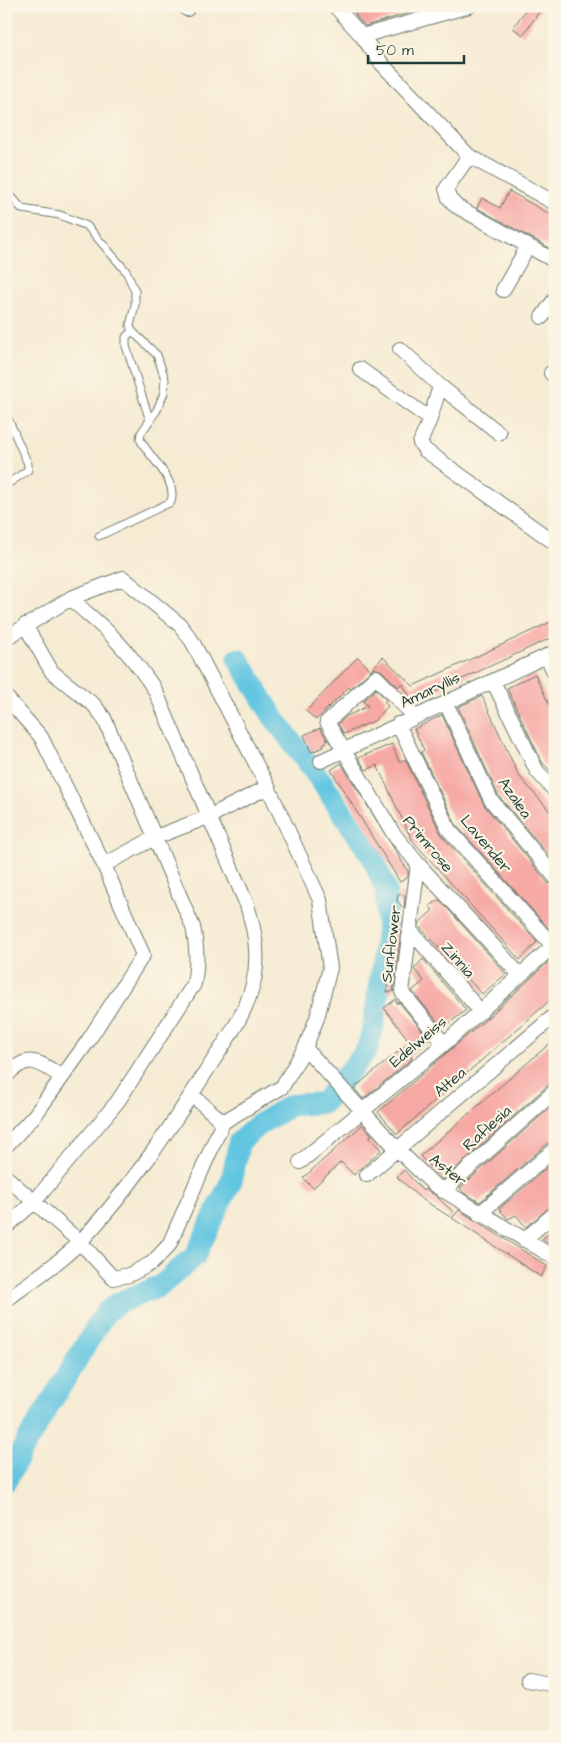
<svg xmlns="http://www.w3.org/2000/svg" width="561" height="1743" font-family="'Architects Daughter',sans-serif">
	<rect width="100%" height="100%" fill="#fcf5e5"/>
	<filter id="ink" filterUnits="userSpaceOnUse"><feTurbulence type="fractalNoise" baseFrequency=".02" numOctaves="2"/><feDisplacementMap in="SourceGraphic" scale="10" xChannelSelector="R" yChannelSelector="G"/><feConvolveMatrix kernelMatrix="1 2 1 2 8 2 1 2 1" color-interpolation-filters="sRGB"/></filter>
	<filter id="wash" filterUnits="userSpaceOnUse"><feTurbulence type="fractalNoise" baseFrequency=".0096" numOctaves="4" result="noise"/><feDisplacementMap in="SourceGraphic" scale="20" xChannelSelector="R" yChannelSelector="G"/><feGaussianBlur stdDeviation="1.12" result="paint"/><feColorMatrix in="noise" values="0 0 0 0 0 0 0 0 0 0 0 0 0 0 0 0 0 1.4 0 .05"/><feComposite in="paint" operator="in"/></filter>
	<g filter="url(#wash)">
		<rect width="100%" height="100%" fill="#f6ebd3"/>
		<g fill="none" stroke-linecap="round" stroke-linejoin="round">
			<path stroke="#63c6e1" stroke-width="22" d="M6 1481 20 1453 105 1313 118 1303 160 1286 195 1256 232 1179 239 1142 258 1125 291 1105 323 1103 367 1050 374 1023 387 931 386 891 373 858 322 782 274 718 238 659"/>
		</g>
		<g id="blocks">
			<path fill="#f6a8a4" d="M353 6H423V9L365 26 356 16Z
				M528 6H543L523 35 513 28Z
				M509 191 555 217V251L477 208 482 198 500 208Z
				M555 620V636L413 702 402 683 398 687 382 671 374 668 350 689 349 687 316 720 306 711 358 657 371 670 383 657 413 686Z
				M535 674 555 717V776L542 762 507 688Z
				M376 689 386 700 384 702 388 706 374 721 344 734 338 724 347 716 368 706 363 701Z
				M482 696 519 776 555 817V863L498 795 458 707Z
				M442 715 484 805 548 883 555 886V926L550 930 456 825 421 752 424 750 414 729Z
				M320 728 328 741 323 744 324 747 311 752 304 735Z
				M392 744 399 762 405 759 442 836 537 942 520 960 412 840 377 765 366 770 358 758Z
				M341 763 408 871V877L400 882 331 770Z
				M398 894 405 895 404 909 397 901Z
				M440 900 506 974 482 994 419 926 420 922 433 910 429 906Z
				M394 924 401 932 393 992H387Z
				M555 956V996L397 1134 378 1112 484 1021Z
				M423 959 466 1010 443 1028 412 991 424 981 414 969Z
				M396 999 397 1004 399 1002 429 1039 410 1055 412 1059 363 1099 354 1088 410 1042 384 1008Z
				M555 1039V1082L549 1084 443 1180 439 1177 420 1156Z
				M555 1103V1140L549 1142 480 1202 464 1193 460 1188Z
				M362 1125 372 1135 369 1137 381 1150 354 1175 341 1162 313 1188 303 1178Z
				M555 1161V1203L526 1227 516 1215 508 1219 499 1209Z
				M404 1170 423 1191 425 1189 435 1195 453 1212 450 1217 419 1197 397 1177Z
				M459 1210 547 1266 541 1277 452 1218Z
				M555 1228V1248L542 1239Z"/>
		</g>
	</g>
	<g filter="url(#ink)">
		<use href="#blocks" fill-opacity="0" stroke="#6a7a6c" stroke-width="1"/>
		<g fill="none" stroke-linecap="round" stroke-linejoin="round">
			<g stroke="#6a7a6c" stroke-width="9">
				<path id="lane" d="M6 190 22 209 60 215 87 226 126 271 135 291V305L130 326 132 331 157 355 165 379 164 393 157 410 141 433 140 439C149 458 178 479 171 502L99 536
					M132 331 126 337V346L150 421
					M6 414 28 464V470L6 485"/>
			</g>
			<g stroke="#6a7a6c" stroke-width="16">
				<path id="street" d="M185 6 187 9
					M335 6 362 36 382 64 469 156 555 203
					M362 36 469 6
					M469 156 446 189 449 198 456 206 555 261
					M503 290 528 246
					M542 317 555 299
					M400 349 440 386 430 419 420 443 425 450 555 543
					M360 369 430 419
					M551 373 555 376
					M440 386 499 433
					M6 638 71 598 123 578 180 625 192 641 268 787 320 900 330 968 317 1018 305 1048 282 1087 223 1122 169 1245 152 1263 129 1275 113 1278 80 1242 6 1177
					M547 657 555 674
					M493 681 537 771 555 791
					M6 697 41 737 104 865 143 955 88 1041 35 1115 6 1146
					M446 703 491 800 555 877
					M415 717 376 677 327 722 393 833 418 864 520 975
					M398 724 449 830 553 946
					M321 761 555 652
					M418 864 402 992 444 1044
					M104 865 156 837 208 817 268 787
					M410 930 481 1012
					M305 1048 397 1149 433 1184 555 1258
					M6 1076C29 1052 39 1062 62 1077
					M192 1095 223 1122
					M300 1162 444 1044 555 944
					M367 1175 555 1015
					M443 1191 555 1091
					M479 1214 555 1149
					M6 1227 34 1202 118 1101 194 984C198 964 197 946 193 927L104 718 94 705 52 672 25 625
					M524 1240 555 1213
					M6 1300C30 1282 61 1262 81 1241 130 1189 171 1127 209 1067 226 1041 246 1014 253 984 260 957 255 931 247 905L155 690C139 666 119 641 97 622 88 614 79 607 71 598
					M528 1680 555 1685"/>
			</g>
			<use href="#lane" stroke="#fff" stroke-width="7"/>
			<use href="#street" stroke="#fff" stroke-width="14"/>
		</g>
	</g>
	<g text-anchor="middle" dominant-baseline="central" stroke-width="4.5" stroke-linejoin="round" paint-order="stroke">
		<g font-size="16" fill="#1f3d34" stroke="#fcf5e5">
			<text transform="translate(430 690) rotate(-25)">Amaryllis</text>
			<text transform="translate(515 798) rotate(55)">Azalea</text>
			<text transform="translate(428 844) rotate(50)">Primrose</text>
			<text transform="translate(486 844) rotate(50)">Lavender</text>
			<text transform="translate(391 944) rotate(-83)">Sunflower</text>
			<text transform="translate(458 960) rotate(49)">Zinnia</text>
			<text transform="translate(418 1042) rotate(-40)">Edelweiss</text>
			<text transform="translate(450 1082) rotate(-40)">Altea</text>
			<text transform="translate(487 1128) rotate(-42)">Raflesia</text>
			<text transform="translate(448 1170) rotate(38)">Aster</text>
		</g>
	</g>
	<rect width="561" height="1743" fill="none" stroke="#fcf5e5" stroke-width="25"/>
	<path d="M368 55v8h96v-8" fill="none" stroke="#1f3d34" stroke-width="2.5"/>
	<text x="376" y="55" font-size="15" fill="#1f3d34" stroke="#fcf5e5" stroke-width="4" paint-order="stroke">50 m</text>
</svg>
